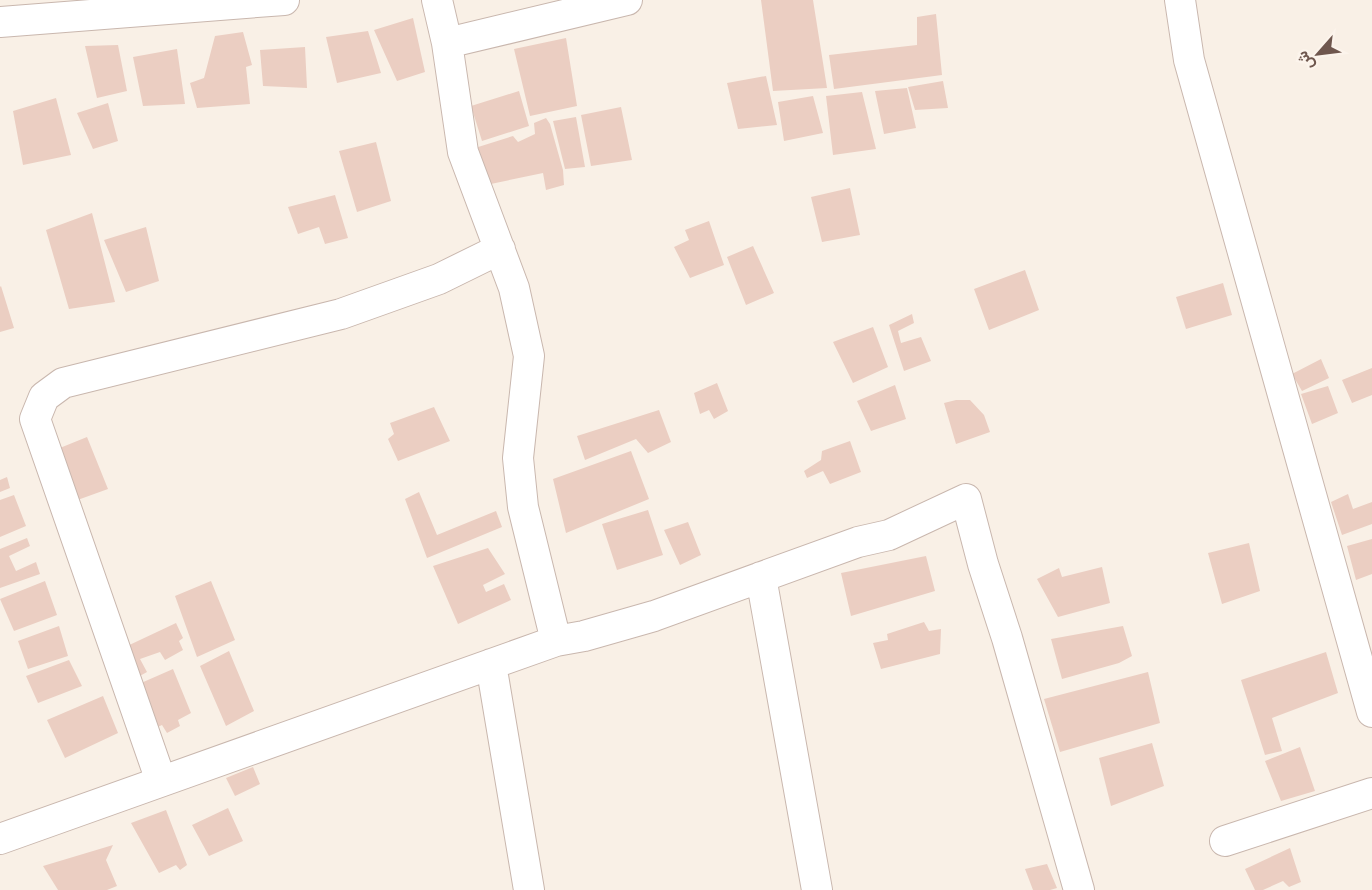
<svg xmlns="http://www.w3.org/2000/svg" width="1372" height="890" font-family="'Titillium Web',Vazirmatn,sans-serif">
	<rect width="100%" height="100%" fill="#f9f0e6"/>
	<path fill="#ebcec2" d="M761 0H813L827 88 773 91Z
		M936 14 942 75 834 89 829 55 917 45V17Z
		M413 18 425 72 397 81 374 30Z
		M368 31 381 73 337 83 326 37Z
		M243 32 252 65 246 67 250 104 197 108 190 83 204 78 215 36Z
		M566 38 577 106 530 116 514 49Z
		M118 45 127 91 97 98 85 46Z
		M305 47 307 88 263 86 260 50Z
		M177 49 185 104 143 106 133 57Z
		M766 76 777 125 738 129 727 83Z
		M943 81 948 108 915 110 908 87Z
		M907 88 916 128 884 134 875 91Z
		M519 91 529 126 482 141 471 106Z
		M862 92 876 149 833 155 826 96Z
		M813 96 823 133 784 141 778 102Z
		M56 98 71 155 23 165 13 111Z
		M108 103 118 141 93 149 77 113Z
		M621 107 632 160 591 166 581 115Z
		M576 117 585 167 565 169 553 121Z
		M546 118 550 124 563 170 564 185 546 190 543 173 486 185 475 148 513 136 518 142 535 134 534 123Z
		M376 142 391 201 357 212 339 151Z
		M850 188 860 235 822 242 811 197Z
		M335 195 348 238 325 244 319 227 298 234 288 207Z
		M92 213 115 302 69 309 46 230Z
		M709 221 724 265 690 278 674 247 689 240 685 230Z
		M146 227 159 281 126 292 104 240Z
		M753 246 774 293 746 305 727 257Z
		M1025 270 1039 310 989 330 974 289Z
		M1223 283 1232 315 1186 329 1176 297Z
		M1 286 14 328 0 332V287Z
		M912 314 914 323 898 331 901 343 921 337 931 361 904 371 889 325Z
		M873 327 888 367 853 383 833 342Z
		M1321 359 1329 378 1302 391 1292 374Z
		M1372 368V395L1352 403 1342 380Z
		M717 383 728 411 714 419 709 410 700 414 694 393Z
		M895 385 906 419 871 431 857 401Z
		M1328 386 1338 413 1312 424 1301 394Z
		M956 400H970L984 415 990 432 956 444 944 403Z
		M434 407 450 441 398 461 388 439 394 434 390 423Z
		M659 410 671 442 648 453 636 439 585 460 577 436Z
		M87 437 108 489 72 502 50 452Z
		M850 441 861 472 830 484 823 471 807 478 804 471 821 460 822 451Z
		M631 451 649 499 566 533 553 479Z
		M7 477 10 488 0 492V480Z
		M419 492 437 535 496 511 502 527 427 558 405 499Z
		M1348 494 1353 509 1372 502V524L1342 535 1331 502Z
		M14 495 26 526 0 537V500Z
		M648 510 663 555 617 570 602 524Z
		M688 522 701 555 680 565 664 530Z
		M27 538 30 546 9 556 16 571 36 562 40 574 0 588V549Z
		M1372 539V574L1356 580 1347 546Z
		M1249 543 1260 591 1222 604 1208 553Z
		M488 548 505 574 483 585 486 592 504 584 511 600 458 624 433 566Z
		M926 556 935 591 851 616 841 573Z
		M1102 567 1110 603 1058 617 1037 579 1059 568 1062 577Z
		M45 581 57 615 14 631 0 599Z
		M211 581 235 640 197 657 175 596Z
		M924 622 929 631 941 629 940 654 881 669 873 643 888 640 887 634Z
		M176 623 183 638 179 641 183 650 165 660 160 652 140 659 147 672 138 677 123 648Z
		M59 626 68 656 28 669 18 641Z
		M1123 626 1132 656 1119 663 1062 679 1051 639Z
		M229 651 254 711 226 726 200 666Z
		M1326 652 1338 693 1272 718 1282 751 1265 755 1241 680Z
		M69 660 82 686 38 703 26 676Z
		M173 669 191 713 178 720 180 726 167 733 162 725 149 731 132 687Z
		M1148 672 1160 723 1060 752 1044 699Z
		M103 696 118 733 65 758 47 720Z
		M1152 743 1164 786 1111 806 1099 758Z
		M1300 747 1315 791 1281 801 1265 761Z
		M253 767 260 784 235 796 226 778Z
		M228 808 243 841 209 856 192 825Z
		M166 810 187 865 180 870 176 865 159 873 131 823Z
		M113 845 106 860 117 886 107 890H58L43 866Z
		M1290 848 1301 882 1289 887 1283 881 1263 890H1255L1245 869Z
		M1047 864 1057 888 1050 890H1033L1025 869Z"/>
	<g fill="none" stroke-linecap="round" stroke-linejoin="round">
		<g stroke="#c9b7ae" stroke-width="32">
			<path id="minor" d="M437 0 447 43 627 0
				M1180 0 1189 60 1372 712
				M0 22 284 0
				M447 43 463 152 514 288 529 356 518 458 523 507 556 641
				M761 577 817 890
				M491 664 529 890
				M161 781 35 419 44 397 63 383 341 314 439 279 500 249
				M0 839 556 641 584 636 654 616 858 542 889 535 966 499 983 564 1007 638 1079 890
				M1225 841 1372 793"/>
		</g>
		<use href="#minor" stroke="#fff" stroke-width="30"/>
	</g>
	<g transform="translate(1318 54) rotate(242)" stroke="#fcf4ec" stroke-width="4.5" paint-order="stroke">
	<path d="M0-4.5L10 22L0 15L-10 22Z" fill="#6f574e"/>
	<text y="-9" font-size="16" font-weight="bold" text-anchor="middle" fill="#6f574e">ش</text>
	</g>
</svg>
